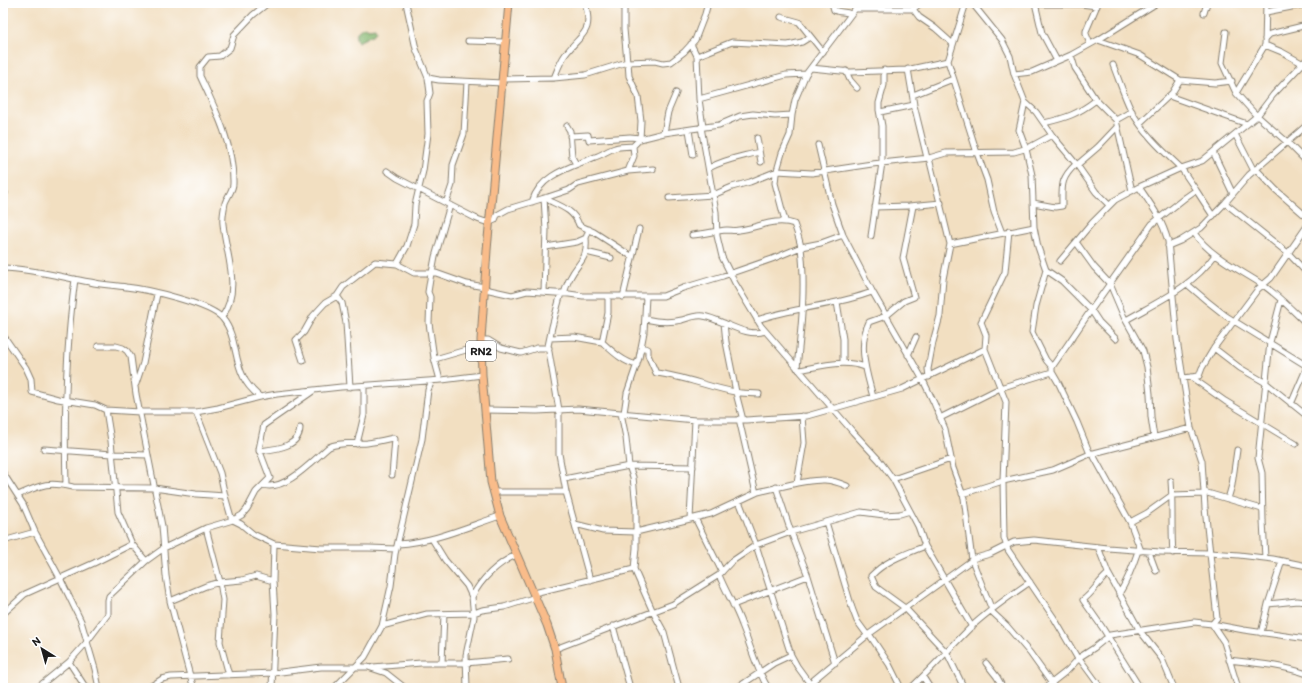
<svg xmlns="http://www.w3.org/2000/svg" width="1310" height="691" font-family="Itim,sans-serif">
	<rect width="100%" height="100%" fill="#fff"/>
	<filter id="ink" filterUnits="userSpaceOnUse"><feTurbulence type="fractalNoise" baseFrequency=".025" numOctaves="2"/><feDisplacementMap in="SourceGraphic" scale="8" xChannelSelector="R" yChannelSelector="G"/><feConvolveMatrix kernelMatrix="1 2 1 2 8 2 1 2 1" color-interpolation-filters="sRGB"/></filter>
	<filter id="wash" filterUnits="userSpaceOnUse"><feTurbulence type="fractalNoise" baseFrequency=".012" numOctaves="4" result="noise"/><feDisplacementMap in="SourceGraphic" scale="16" xChannelSelector="R" yChannelSelector="G"/><feGaussianBlur stdDeviation="0.9" result="paint"/><feColorMatrix in="noise" values="0 0 0 0 0 0 0 0 0 0 0 0 0 0 0 0 0 1.4 0 .05"/><feComposite in="paint" operator="in"/></filter>
	<g filter="url(#wash)">
		<rect width="100%" height="100%" fill="#f2dfc1"/>
		<path fill="#88b872" stroke="#526a47" d="M365 27 369 29 375 28 376 32 374 34 358 42C353 35 357 30 365 27Z"/>
	</g>
	<g filter="url(#ink)">
		<g fill="none" stroke-linecap="round" stroke-linejoin="round">
			<g stroke="#877e6e" stroke-width="7">
				<path id="minor" d="M624 3V29L627 62
					M832 3 834 10C839 13 845 11 851 14
					M966 3 948 61 977 153 987 180 994 212 1002 233
					M972 3 1002 40 1010 56 1014 74 1025 102 1019 130 1026 149 1032 175 1034 227 1038 247 1046 270 1062 281 1091 310 1099 322 1116 339
					M1035 3 1042 33 1057 61
					M1266 3 1265 45 1282 52 1307 66
					M1035 4H1081L1097 6
					M913 9 919 17 935 28 953 44
					M1266 12 1307 4
					M1204 13 1207 3
					M781 17 799 22 823 52
					M1226 32 1222 63 1236 93 1254 113 1287 142 1307 162
					M1265 39 1270 34 1307 25
					M1098 40 1140 55 1180 80 1215 83 1232 81
					M468 41 506 42
					M691 44 697 56 699 99 703 127
					M1090 44 1086 34V31L1098 3
					M1071 55 1075 68 1096 100 1116 120 1132 191
					M697 56 732 42 788 45 802 42 810 37
					M1113 65C1119 80 1124 96 1131 110 1143 133 1163 151 1181 168L1202 161 1257 116 1273 95 1307 59
					M811 68 851 72 906 70 948 61
					M908 69 914 105 927 158
					M846 71 850 80 857 88
					M1014 74 1032 72 1071 55 1098 40 1157 3
					M428 78 439 80 503 83
					M554 78C557 71 560 62 565 55 581 33 594 34 585 3
					M503 79 554 78 585 75 627 62 655 61 663 63 671 62 684 52 695 40 705 14 708 3
					M1236 93 1265 45
					M913 95 953 79
					M1169 96 1247 124
					M699 99 786 75 806 74
					M1025 102 1036 112 1052 135 1077 165 1096 192 1109 205
					M880 112 914 105
					M1116 120 1132 111
					M1044 123C1066 118 1078 114 1096 100
					M1140 123 1172 93 1180 80
					M567 126 570 131 572 157 576 164
					M701 127 716 212 717 236 722 257 735 283 761 326 853 432 879 460 893 479 918 526 925 546 972 627
					M689 130 693 155
					M664 133 668 112 676 93
					M1235 134 1254 171
					M570 136 588 135 589 140 630 137 640 138
					M757 138 761 162
					M640 139 664 133 719 125 740 116 753 114 775 116 792 115 795 100 806 74 855 9H913L921 3
					M818 145 832 204 843 235 872 291 923 380 934 403 945 429 953 468 964 498 972 560 992 610
					M1213 152 1233 194
					M929 158 950 244
					M1077 165 1098 147 1117 127
					M709 168C725 159 741 157 759 152
					M1256 169 1276 190 1307 217
					M387 171 397 178 475 218C482 221 488 224 495 220L497 215 508 209 548 197 569 190 578 184 628 171 653 169
					M628 171 634 156 633 146
					M1139 187C1152 206 1162 219 1168 241L1177 340 1191 428 1202 461 1205 508 1217 618 1212 624 1244 630 1307 639
					M1196 190 1213 216
					M548 197 550 201C563 207 574 211 579 225L594 232 631 256
					M669 198 713 195 732 187 750 182 777 171 812 173 872 164 929 158 946 153 1014 152 1028 148 1052 135
					M3 199 5 193
					M532 202C540 174 572 167 595 157 602 155 608 150 615 148 620 146 627 147 633 146L640 139 641 121 638 96 629 76 628 62
					M446 203 452 185 453 165 464 134 467 82
					M1033 203 1055 207 1062 206C1062 186 1060 179 1076 164
					M1225 203 1289 254 1307 273
					M875 207 909 206 941 203
					M785 221 775 183 776 174 782 153 790 135 792 115
					M1194 233C1211 257 1239 269 1263 285 1279 296 1293 311 1307 324
					M692 235C704 234 715 231 727 230 731 230 735 231 739 230 757 228 776 217 794 224 797 232 800 240 801 248 806 288 801 329 797 368
					M871 236 882 163V126L879 110V103L884 85V70
					M1076 242 1094 267 1110 284 1124 317 1143 351 1147 367 1150 394 1151 417 1154 437
					M1168 246 1180 241 1201 228 1225 203 1249 175 1307 125
					M546 247 577 242 586 238 589 229
					M586 252 611 258
					M1060 261 1092 223 1115 200 1139 187 1181 168 1196 190 1186 197 1152 224 1089 313 1068 344 1052 367V372L1059 384 1077 422 1090 454
					M397 264 407 246 414 224 415 205 423 171 428 134 427 101 430 93 428 78 416 49 406 3
					M3 268C32 269 61 277 90 282 102 285 114 285 126 287 146 289 212 304 223 319 236 335 234 358 243 376 246 384 253 391 260 397
					M1046 270 1036 306 1032 332 1046 360 1052 367
					M431 273 428 292 430 297 429 323 434 358 440 380
					M432 273 435 257 450 205
					M1187 284 1207 301 1226 316 1307 366
					M485 289 512 295 527 291 569 294 583 296H663L683 288 723 276 772 259 801 247 821 243 843 235
					M544 292 546 230 544 198
					M561 293 552 327 548 346 559 410V454L566 492 590 580
					M564 293C566 288 567 283 570 278 579 260 588 261 586 238
					M337 296 342 303 346 323 350 387
					M608 297V313L602 342C612 351 623 362 637 365
					M623 297 639 229
					M837 302 843 339V362
					M222 317C242 289 226 255 223 224 222 218 224 209 225 203 227 197 233 190 233 184 234 146 216 110 200 76V67L208 57 220 56 230 48 234 35 253 15 268 3
					M645 319C658 322 669 323 682 320 688 318 696 315 703 316 722 319 747 339 765 331
					M757 320C795 307 835 306 872 292
					M1126 320C1159 301 1192 287 1215 255
					M724 323 726 342 737 397 743 420
					M3 335 26 368 31 379 32 392 58 399 95 405 106 410 140 412H196L218 408 260 397 277 394 341 387 442 380 482 375
					M550 338 574 337 602 342
					M481 340H488L501 348 521 353 537 348H549
					M98 346H116L123 348 127 351 131 357 136 394 162 526 166 576 170 601 190 676 194 688
					M641 347 648 349V355L656 373C683 376 708 387 735 392 743 394 751 393 759 394
					M1214 348 1240 368 1266 383 1307 416
					M985 349 1006 402 1003 481 1004 538 1008 550 1054 618 1078 659
					M908 355 916 337
					M435 359 466 350H481
					M303 361 296 340 304 332 313 316 325 303 337 296 343 287 375 262 397 264 414 273H436L467 284 485 287
					M799 370C822 366 843 359 865 367
					M929 377 928 369 933 342 940 316 943 279 950 244 1034 227
					M1191 377 1225 401 1296 444
					M1183 378 1199 376 1202 368 1214 348 1258 289 1271 278 1307 226
					M136 384 143 363 157 294
					M873 397C867 373 857 346 869 322L886 316 904 301 914 297 903 258 913 206
					M1291 404 1307 367
					M106 410 111 441 118 512 132 544
					M485 410 537 411 578 409 695 420H746L807 416 902 389 985 349 986 335 981 322 1005 272 1009 231
					M196 412 220 473 225 496 231 517 233 520 241 524 253 534 274 544 321 548H369L396 549
					M621 413 626 438 629 466 633 477 636 507V548L634 569 653 612 664 632 679 688
					M624 413 627 393 639 358 644 332 646 297
					M940 418 1000 388 1052 372
					M739 419 756 493
					M357 444 364 415V386
					M44 449 112 454 148 455
					M259 451C274 449 299 448 300 428
					M1092 453 1130 522 1141 551
					M3 473 23 504 35 532 60 578 81 621 95 669 99 688
					M564 479 629 466 693 467
					M893 479 951 459
					M1171 481C1173 505 1171 529 1173 553
					M797 483C818 480 826 477 847 486
					M66 485C64 416 66 347 75 279
					M263 485C285 492 313 460 329 447 339 442 355 444 367 443 376 442 384 440 393 438L395 439 392 475
					M776 487 791 532 808 576 835 663
					M494 492H566
					M1204 492 1262 509
					M962 494 1003 481 1053 470 1090 454 1191 428
					M18 495C41 485 47 481 73 487L154 488 196 494 225 496
					M1228 499 1232 485 1237 450
					M739 501 756 545 791 655 797 666 813 688
					M695 518 722 572
					M690 519 695 420
					M826 522 852 608 857 621 868 636
					M1130 522 1147 513 1172 495 1204 494
					M575 524 603 531 636 532 711 514 758 492 797 483 804 443 802 416
					M206 528 220 582 223 600 220 642 229 675
					M432 539 445 560 467 586 472 597 474 617 466 655 467 688
					M3 541 35 532
					M398 544C434 542 466 527 500 516
					M925 546C906 554 886 560 871 576L876 587 905 608 947 653 964 688
					M1098 547 1108 573 1140 631 1162 659 1174 688
					M1149 552 1156 571
					M1265 558 1263 521 1262 473 1258 458 1270 342 1281 300
					M972 559 990 554 1014 542 1034 540 1108 548 1160 552 1210 553 1239 555 1273 559 1307 566
					M1108 574C1098 582 1093 593 1083 600L1102 627 1140 688
					M719 575C726 592 736 608 742 625 751 647 756 668 768 688
					M534 593 634 569
					M1119 594C1128 580 1133 566 1138 551
					M472 597C481 579 498 563 516 555
					M170 601 206 586 220 582 242 580 256 576 273 581
					M1268 604 1297 601 1307 602
					M733 605 808 576
					M991 611 1006 625 1030 653 1055 688
					M3 614 25 594 94 563 132 544 146 561
					M382 626 427 614 474 613 482 610 504 607 536 597
					M613 626 630 688
					M1261 633 1268 604 1282 561
					M869 634 889 664 901 688
					M555 649 673 604 719 575 731 562 756 545 791 532 861 512 884 515 900 514 910 511
					M1079 658 1101 688
					M1229 660C1256 663 1281 665 1307 674
					M69 662 86 688
					M442 663 444 614
					M986 663 997 677 1003 688
					M373 667 421 663H466L508 659
					M923 677 930 688
					M37 688 69 662 86 643 108 614V600L109 596 146 561 164 548 206 528 233 520 242 515 247 509 256 492 270 478 259 449 264 425 313 391
					M148 688 162 679 171 677 273 673 321 667H368L386 673 405 688
					M272 688 275 614 273 581 274 544
					M334 688 365 657 382 626 391 586 395 554 422 439 428 390 432 381
					M737 688 774 663 791 655
					M804 688 869 634 972 560
					M911 688C932 668 951 647 971 627 989 610 1010 596 1030 582
					M1045 688 1068 670 1080 657 1094 648 1110 635 1194 622 1212 624 1224 642 1238 688"/>
			</g>
			<g stroke="#877e6e" stroke-width="9">
				<path id="highway" d="M509 3 487 250 481 340 482 375 491 482 500 516 547 625 555 649 562 688"/>
			</g>
			<use href="#minor" stroke="#fff" stroke-width="5"/>
			<use href="#highway" stroke="#f9bc8a" stroke-width="7"/>
		</g>
	</g>
	<g text-anchor="middle" dominant-baseline="central" stroke-width="4" stroke-linejoin="round" paint-order="stroke">
		<rect fill="#fff" stroke="#606060" stroke-width="1" x="466" y="341" width="30" height="20" rx="3"/>
		<g font-size="12" font-weight="bold" fill="#1c1c1c">
			<text x="481" y="351">RN2</text>
		</g>
	</g>
	<rect width="1310" height="691" fill="none" stroke="#fff" stroke-width="16"/>
	<g transform="translate(42 649) rotate(323)" stroke="#ffffff" stroke-width="3" paint-order="stroke">
	<path d="M0-3L7 15L0 10L-7 15Z" fill="#1c1c1c"/>
	<text y="-6" font-size="11" font-weight="bold" text-anchor="middle" fill="#1c1c1c">N</text>
	</g>
</svg>
